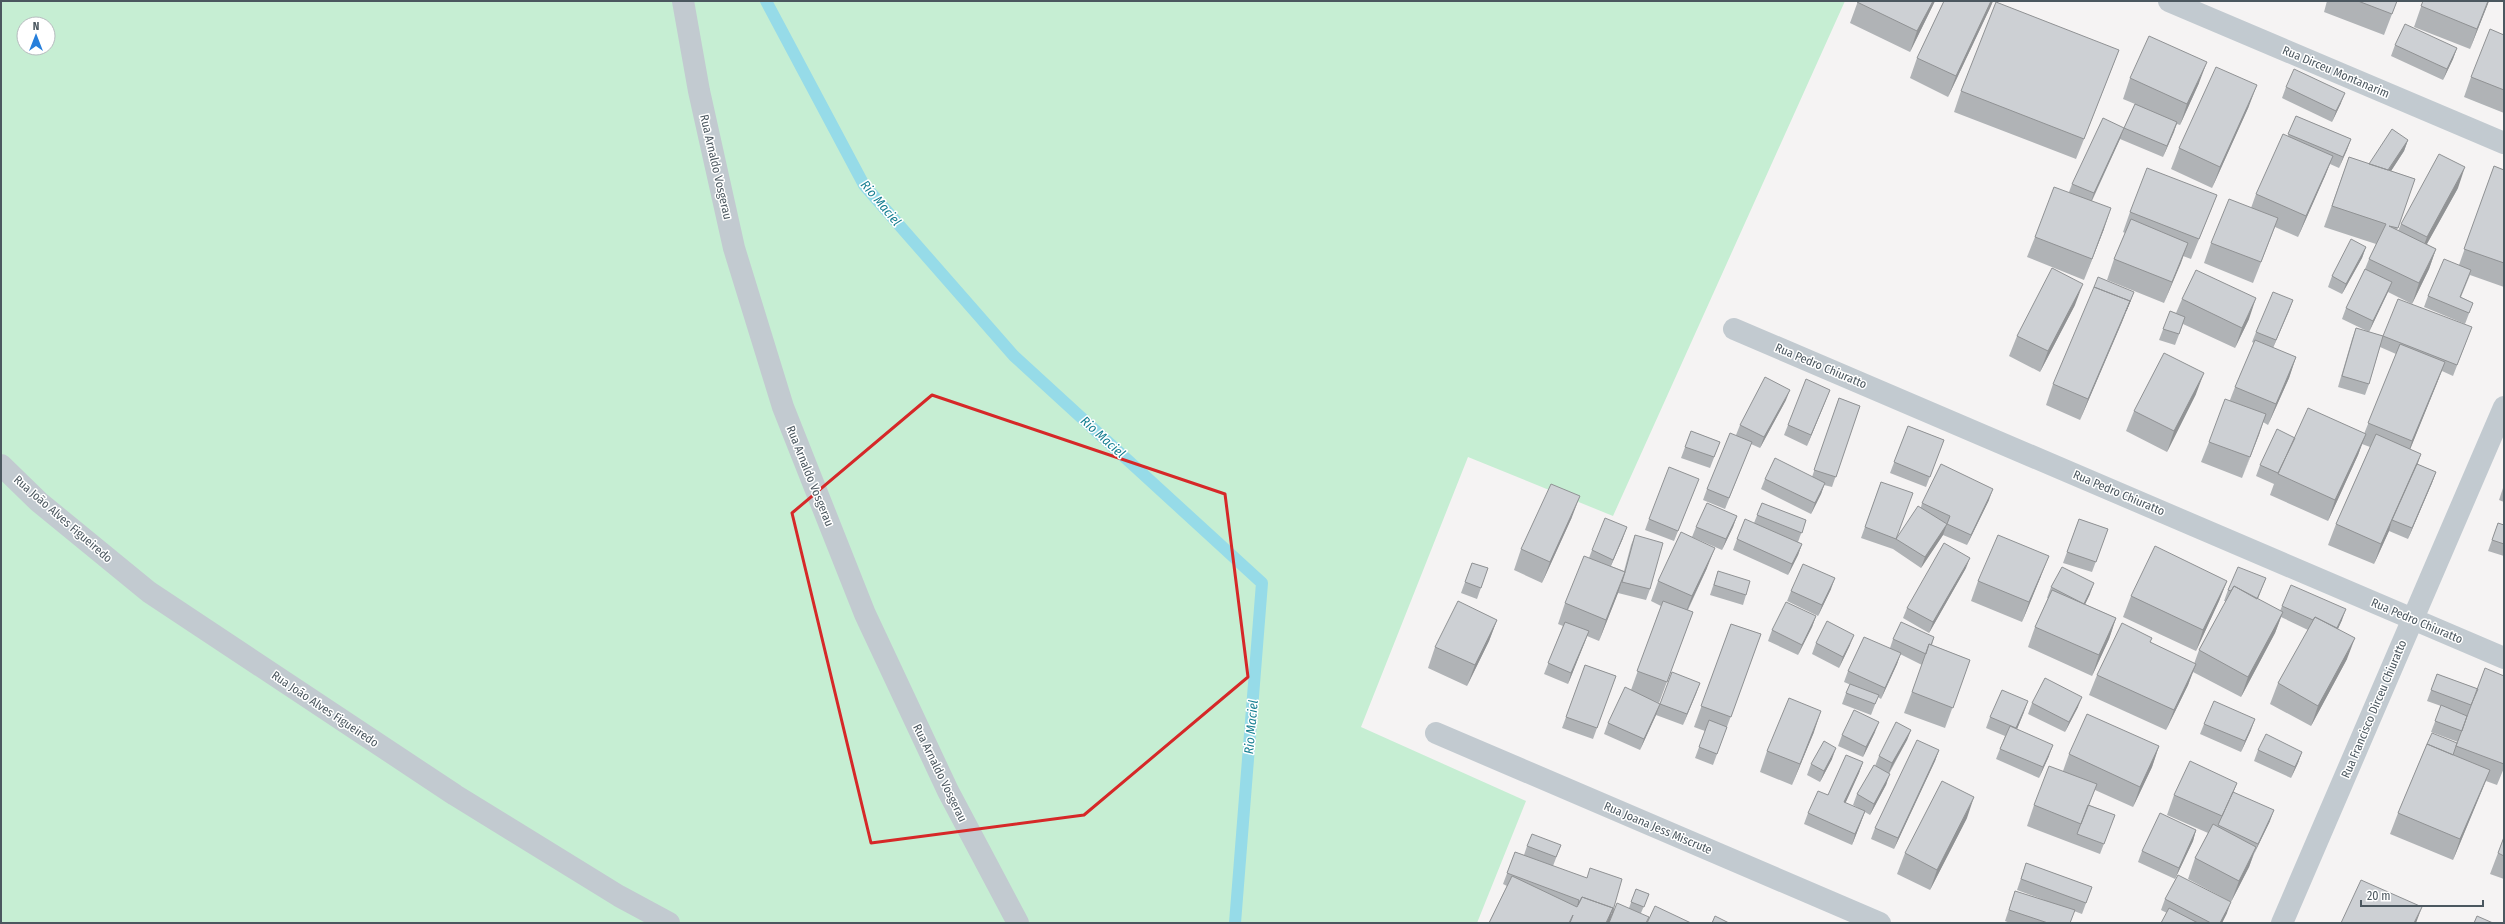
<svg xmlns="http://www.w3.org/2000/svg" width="2505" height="924" font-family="'Fira Sans Condensed',sans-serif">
	<rect width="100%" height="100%" fill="#f5f3f3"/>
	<path fill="#c6eed3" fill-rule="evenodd" d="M1 1H1845L1613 516 1468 457 1361 727 1526 801 1477 923H1ZM24 24H48V48H24Z"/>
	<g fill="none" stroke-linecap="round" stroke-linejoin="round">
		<path stroke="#96dbe8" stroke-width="12" d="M766 1 864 185 1014 356 1262 583 1235 923"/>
		<path stroke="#c2cad0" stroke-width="22" d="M2169 1 2504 143
			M1734 329 2504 658
			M1 465 39 502 149 592 455 795 619 896 669 923
			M1436 733 1880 923
			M2282 923 2504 407"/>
		<path stroke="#c2cad0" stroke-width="22" d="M683 1 699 91 734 248 783 407 865 614 948 791 1018 923"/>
	</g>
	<path fill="#b0b3b6" d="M1858 1H1935L1910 52 1850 23Z
		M1944 1H1993L1990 8 1948 97 1910 78 1917 58Z
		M2327 1H2397L2384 35 2324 12Z
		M2423 1H2489L2470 49 2414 27Z
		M2504 35V113L2464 97 2471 77Z
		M2395 45 2457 48 2453 59 2443 80 2391 56Z
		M2119 50 2076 159 1954 112 1961 91Z
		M2130 78 2199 83 2180 125 2177 124 2163 157 2120 139 2092 201 2104 229 2084 280 2027 257 2035 237 2069 192 2072 184 2124 128 2135 104 2123 99Z
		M2286 87 2341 103 2332 122 2282 98Z
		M2249 106 2212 188 2171 169 2179 148Z
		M2296 116 2351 139 2339 168 2330 164 2325 176 2298 237 2275 227 2253 283 2204 263 2211 243 2251 208 2256 194 2288 136Z
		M2408 140 2404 151 2391 171 2415 179 2397 230 2398 231 2401 224 2458 188 2427 244 2436 249 2429 269 2412 304 2388 292 2369 332 2342 319 2346 308 2365 269 2369 259 2376 244 2324 227 2349 157 2369 164Z
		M2494 166 2504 170V287L2470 275 2461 297 2473 303 2465 324 2424 307 2428 296 2459 265Z
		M2217 195 2209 215 2191 259 2183 256 2164 303 2107 280 2114 259 2125 233 2123 232 2130 212Z
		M2366 247 2362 258 2342 294 2328 287 2332 276Z
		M2134 292 2122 322 2080 420 2046 405 2053 384Z
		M2182 299 2249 319 2235 348 2183 324 2175 345 2159 340 2170 311 2176 313Z
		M2293 300 2273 348 2296 357 2289 378 2268 425 2263 422 2242 478 2201 462 2209 442 2230 400 2235 387 2254 343 2252 342 2256 332Z
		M2075 305 2040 372 2009 356 2017 336Z
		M2472 327 2453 376 2442 371 2410 449 2421 454 2417 464 2436 472 2432 483 2408 539 2389 531 2374 564 2328 545 2336 524 2370 447 2362 444 2358 455 2328 521 2270 495 2274 484 2256 476 2260 465 2295 438 2364 434 2396 354 2380 347 2369 384 2365 395 2338 387 2352 339 2356 328 2383 336Z
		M2196 394 2167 452 2126 431 2134 411Z
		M1839 398 1860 406 1832 487 1824 485 1821 494 1811 514 1761 489 1765 479 1812 477Z
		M1786 400 1760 448 1751 444 1725 509 1703 500 1707 489 1736 435 1740 425Z
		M1826 400 1807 446 1784 435 1788 425Z
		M1908 426 1944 440 1926 487 1890 473Z
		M1691 431 1720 442 1710 468 1681 458Z
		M1881 482 1897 539 1921 507 1922 503 1989 500 1967 545 1943 535 1921 568 1893 549 1861 538Z
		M2504 485V502L2499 500Z
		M1695 489 1674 541 1645 530 1649 519Z
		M1762 503 1806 520 1798 542 1802 544 1798 555 1788 575 1733 550 1737 539 1754 523Z
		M1737 516 1733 527 1722 550 1692 537 1696 527Z
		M1572 517 1542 583 1514 570 1521 549Z
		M2079 519 2108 529 2092 572 2063 563Z
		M2498 523 2504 525V556L2488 551Z
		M1635 535 1650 589 1646 600 1618 593 1599 641 1587 636 1568 684 1544 674 1563 626 1558 624 1565 603 1589 558 1592 550 1623 538 1611 566 1624 571 1631 545Z
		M1472 563 1488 568 1477 599 1461 593Z
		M1707 568 1688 610 1693 612 1659 703 1651 699 1660 704 1700 683 1683 725 1656 715 1640 750 1604 734 1608 723 1631 690 1661 606 1651 601 1658 581Z
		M1966 568 1929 633 1903 618 1907 608Z
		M1718 571 1746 595 1743 605 1710 595Z
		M2041 576 2022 622 1971 601 1978 581Z
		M2266 578 2258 599 2280 611 2282 606 2342 620 2338 629 2347 659 2311 726 2270 704 2278 683 2308 630 2281 617 2275 633 2241 697 2193 672 2188 685 2166 730 2089 695 2097 675 2150 642 2194 664 2199 650 2226 601H2224L2228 590Z
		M2227 581 2219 601 2196 651 2123 617 2131 596Z
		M2051 587 2090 594 2085 604 2116 618 2109 639 2092 676 2028 647 2035 627 2048 598H2047Z
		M1831 589 1818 616 1787 601 1791 591Z
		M1816 616 1812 627 1798 655 1768 641 1772 630Z
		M1497 620 1489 641 1467 686 1428 668 1435 647Z
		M1731 624 1761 634 1713 765 1695 758 1705 731 1694 727Z
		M1934 637 1932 645 1970 660 1945 728 1904 713 1922 665 1900 654 1897 664 1881 699 1878 697 1871 715 1842 704 1846 693 1851 685 1844 682 1848 671 1890 648 1893 639Z
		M1816 643 1850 645 1839 668 1812 654Z
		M1585 665 1616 676 1593 739 1562 728Z
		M2437 674 2478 689 2504 676V768L2497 785 2486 781 2453 860 2390 834 2398 813 2427 744 2457 743 2458 742 2431 732 2441 706 2427 701Z
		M2032 703 2078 707 2065 732 2028 714Z
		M2024 712 2017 729 2049 756 2039 778 1996 759 2005 736 1986 728 1990 717Z
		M2204 724 2251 730 2241 752 2200 734Z
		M1911 730 1907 740 1889 774 1886 785 1870 815 1865 812 1852 845 1804 824 1808 813 1863 762 1859 773 1845 803 1860 809 1853 805 1857 794 1875 766 1879 756Z
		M1814 732 1792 785 1760 772 1767 751Z
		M1875 732 1863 757 1838 746 1842 735Z
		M2159 746 2152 767 2133 807 2095 790 2089 805 2115 815 2100 854 2027 826 2034 805 2063 771 2069 754Z
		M1939 750 1935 761 1894 849 1871 839 1875 828Z
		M2258 750 2302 752 2298 763 2291 778 2254 761Z
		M1832 759 1820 782 1807 775 1811 764Z
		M2237 783 2233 793 2270 821 2254 854 2249 867 2231 902 2188 879 2195 858 2208 833 2167 815 2174 795Z
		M1967 818 1930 890 1897 874 1905 853Z
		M2196 830 2193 841 2175 879 2138 862 2142 851Z
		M2504 837V879L2490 874Z
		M1561 845 1553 866 1614 910 1629 908 1636 889 1649 894 1641 913 1489 923 1507 886 1503 884 1515 852 1524 855 1527 846Z
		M2026 863 2092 887 2082 914 2074 911 2070 923H2010L2005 921 2015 891 2047 901 2017 890Z
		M2165 899 2227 913 2222 923H2161L2167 913 2161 910Z"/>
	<path fill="#909294" d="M1933 1H1935L1910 52 1917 31Z
		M1991 1H1993L1990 8 1948 97 1956 76Z
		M2488 1H2489L2470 49 2477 29Z
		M2457 48 2453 59 2443 80 2447 69Z
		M2119 50 2111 70 2076 159 2084 139Z
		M2207 62 2199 83 2180 125 2187 104Z
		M2257 85 2249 106 2212 188 2220 167Z
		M2345 93 2341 103 2332 122 2336 111Z
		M2177 122 2174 132 2163 157 2167 146Z
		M2124 128 2120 139 2090 204 2094 193Z
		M2351 139 2347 150 2339 168 2343 157Z
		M2408 140 2404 151 2380 188 2384 177Z
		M2333 156 2325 176 2298 237 2306 216Z
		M2465 167 2458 188 2419 258 2427 237Z
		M2111 208 2104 229 2084 280 2092 259Z
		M2188 243 2181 263 2164 303 2172 282Z
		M2366 247 2362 258 2342 294 2346 284Z
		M2436 249 2429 269 2412 304 2419 283Z
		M2392 282 2388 292 2369 332 2373 321Z
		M2083 284 2075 305 2040 372 2048 351Z
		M2134 292 2122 322 2080 420 2088 399Z
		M2256 298 2249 319 2235 348 2242 328Z
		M2293 300 2289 311 2272 350 2276 340Z
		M2296 357 2289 378 2268 425 2276 404Z
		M2445 362 2437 383 2405 462 2412 441Z
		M2204 373 2196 394 2167 452 2174 431Z
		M1790 390 1786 400 1760 448 1764 437Z
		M1830 390 1826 400 1807 446 1811 435Z
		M2266 414 2259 435 2242 478 2250 457Z
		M2366 434 2358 455 2328 521 2335 500Z
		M2421 454 2414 475 2392 520 2389 531 2374 564 2381 544Z
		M2436 472 2432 483 2408 539 2412 528Z
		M1825 483 1821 494 1811 514 1815 503Z
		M1993 489 1989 500 1967 545 1971 535Z
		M1580 496 1572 517 1542 583 1550 562Z
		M1737 516 1733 527 1722 550 1726 539Z
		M1947 524 1943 535 1921 568 1925 557Z
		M1627 527 1623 538 1609 570 1613 560Z
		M1802 544 1798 555 1788 575 1792 564Z
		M1715 548 1707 568 1684 617 1692 596Z
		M2049 556 2041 576 2022 622 2029 602Z
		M1970 558 1966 568 1929 633 1933 622Z
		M1625 572 1618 593 1599 641 1606 620Z
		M1835 578 1831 589 1818 616 1822 605Z
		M2227 581 2219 601 2196 651 2203 630Z
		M2094 583 2090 594 2080 615 2084 604Z
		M2346 609 2342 620 2332 641 2336 630Z
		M2283 612 2275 633 2241 697 2248 677Z
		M1816 616 1812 627 1798 655 1802 645Z
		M2116 618 2109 639 2092 676 2099 655Z
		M1497 620 1489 641 1467 686 1475 665Z
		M1589 631 1585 642 1568 684 1571 673Z
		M1854 635 1850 645 1839 668 1843 657Z
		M2355 638 2347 659 2311 726 2318 706Z
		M1901 653 1897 664 1881 699 1885 688Z
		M2196 664 2188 685 2166 730 2174 710Z
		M1700 683 1696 694 1683 725 1687 714Z
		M2082 697 2078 707 2065 732 2069 722Z
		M2028 701 2024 712 2013 739 2016 728Z
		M1660 704 1656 715 1640 750 1644 739Z
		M1821 711 1814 732 1792 785 1800 764Z
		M2255 719 2251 730 2241 752 2245 741Z
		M1879 722 1875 732 1863 757 1866 747Z
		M1911 730 1907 740 1888 774 1892 763Z
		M2053 745 2049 756 2039 778 2043 767Z
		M2159 746 2152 767 2133 807 2140 787Z
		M1836 748 1832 759 1820 782 1824 771Z
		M1939 750 1935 761 1894 849 1898 838Z
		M2302 752 2298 763 2291 778 2295 767Z
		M1863 762 1859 773 1841 813 1844 802Z
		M2490 770 2482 790 2453 860 2460 839Z
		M1890 774 1886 785 1870 815 1874 804Z
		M2237 783 2229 803 2218 825 2222 816Z
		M1974 797 1967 818 1930 890 1937 870Z
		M2274 810 2270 821 2254 854 2258 844Z
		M1865 811 1861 822 1852 845 1855 834Z
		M2196 830 2193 841 2175 879 2179 868Z
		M2256 847 2249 867 2231 902 2239 881Z
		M2231 902 2227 913 2222 923H2220Z
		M2422 907 2416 923H2414Z
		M1613 908V913L1609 923H1606Z"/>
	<path fill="#cdd0d4" stroke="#909294" d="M1858 1H1933L1917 31 1857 2Z
		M1944 1H1991L1956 76 1917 58Z
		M2358 1H2397L2392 14Z
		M2423 1H2488L2477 29 2421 6Z
		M1996 2 2119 50 2084 139 1961 91Z
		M2405 24 2457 48 2447 69 2395 45Z
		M2490 29 2504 35V90L2471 77Z
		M2149 36 2207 62 2187 104 2130 78Z
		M2216 67 2257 85 2220 167 2179 148Z
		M2294 69 2345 93 2336 111 2286 87Z
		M2135 104 2177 122 2167 146 2124 128Z
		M2296 116 2351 139 2343 157 2288 134Z
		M2103 118 2124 128 2094 193 2072 184Z
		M2392 129 2408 140 2388 170 2369 164Z
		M2283 134 2333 156 2306 216 2256 194Z
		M2439 154 2465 167 2427 237 2401 224Z
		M2349 157 2415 179 2398 228 2389 226 2436 249 2419 283 2369 259 2386 224 2332 206Z
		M2494 166 2504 170V263L2464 249Z
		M2147 168 2217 195 2199 239 2130 212Z
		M2054 187 2111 208 2092 259 2035 237Z
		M2229 199 2278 218 2261 262 2211 243Z
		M2131 219 2188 243 2172 282 2114 259Z
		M2351 239 2366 247 2346 284 2332 276Z
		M2444 259 2471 270 2460 297 2473 303 2469 313 2428 296Z
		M2052 268 2083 284 2048 351 2017 336Z
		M2365 269 2392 282 2373 321 2346 308Z
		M2196 270 2256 298 2242 328 2182 299Z
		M2098 277 2134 292 2126 311 2130 301 2094 287Z
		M2094 287 2130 301 2088 399 2053 384Z
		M2273 292 2293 300 2276 340 2256 332Z
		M2398 299 2472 327 2457 365 2383 336Z
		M2170 311 2185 317 2179 334 2163 329Z
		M2356 328 2383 336 2369 384 2342 376Z
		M2255 340 2296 357 2276 404 2235 387Z
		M2400 344 2445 362 2412 441 2368 423Z
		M2164 353 2204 373 2174 431 2134 411Z
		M1765 377 1790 390 1764 437 1740 425Z
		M1806 379 1830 390 1811 435 1788 425Z
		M1839 398 1860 406 1836 477 1814 470Z
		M2225 399 2266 414 2250 457 2209 442Z
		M2308 408 2366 434 2335 500 2278 474Z
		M1908 426 1944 440 1930 477 1894 462Z
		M2277 429 2295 438 2278 473 2260 465Z
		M1691 431 1720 442 1714 457 1685 447Z
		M1730 433 1752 442 1729 498 1707 489Z
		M2376 434 2421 454 2381 544 2336 524Z
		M1775 458 1825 483 1815 503 1765 479Z
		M1941 464 1993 489 1971 535 1947 524 1950 516 1922 503Z
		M2417 464 2436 472 2412 528 2392 520Z
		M1669 467 1699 479 1678 531 1649 519Z
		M1881 482 1913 493 1896 539 1865 527Z
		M1551 484 1580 496 1550 562 1521 549Z
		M1707 503 1737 516 1726 539 1696 527Z
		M1762 503 1806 520 1802 533 1757 515Z
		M1918 506 1947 524 1925 557 1896 539Z
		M1605 518 1627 527 1613 560 1592 550Z
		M1745 519 1802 544 1792 564 1737 539Z
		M2079 519 2108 529 2096 562 2067 552Z
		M2498 523 2504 525V544L2492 540Z
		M1681 532 1715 548 1692 596 1658 581Z
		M1635 535 1663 543 1650 589 1622 582 1625 572Z
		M1998 535 2049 556 2029 602 1978 581Z
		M1944 543 1970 558 1933 622 1907 608Z
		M2155 546 2227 581 2203 630 2131 596Z
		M1584 556 1625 572 1606 620 1565 603Z
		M1472 563 1488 568 1481 588 1465 582Z
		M1803 564 1835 578 1822 605 1791 591Z
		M2062 567 2094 583 2084 604 2051 587Z
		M2238 567 2266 578 2257 599 2234 586 2231 591 2228 590Z
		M1718 571 1750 581 1746 595 1714 585Z
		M2291 585 2346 609 2337 628 2315 617 2313 620 2282 606Z
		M2234 586 2283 612 2248 677 2199 650Z
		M2052 590 2116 618 2099 655 2035 627Z
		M1458 601 1497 620 1475 665 1435 647Z
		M1663 601 1693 612 1667 682 1637 671Z
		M1786 602 1816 616 1802 645 1772 630Z
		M2315 617 2355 638 2318 706 2278 683Z
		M1827 621 1854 635 1843 657 1816 643Z
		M1565 622 1589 631 1571 673 1548 663Z
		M1901 622 1934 637 1931 645 1929 644 1926 654 1893 639Z
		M2122 623 2152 638 2150 642 2196 664 2174 710 2097 675Z
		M1731 624 1761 634 1731 717 1701 706Z
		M1864 637 1901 653 1885 688 1848 671Z
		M1929 644 1970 660 1953 708 1912 692Z
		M1585 665 1616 676 1597 728 1566 717Z
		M2485 668 2504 676V764L2456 746Z
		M1672 672 1700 683 1687 714 1660 704 1644 739 1608 723 1625 687 1660 704Z
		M2437 674 2478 689 2471 705 2431 690Z
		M2045 678 2082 697 2069 722 2032 703Z
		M1850 684 1879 695 1875 704 1846 693Z
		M2002 690 2028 701 2016 728 1990 717Z
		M1789 698 1821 711 1800 764 1767 751Z
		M2214 701 2255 719 2245 741 2204 724Z
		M2441 705 2467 716 2462 731 2435 721Z
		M1854 710 1879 722 1866 747 1842 735Z
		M2087 714 2159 746 2140 787 2069 754Z
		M1709 720 1727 727 1717 754 1699 747Z
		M1896 722 1911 730 1892 763 1879 756Z
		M2010 726 2053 745 2043 767 2000 749Z
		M2432 733 2457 743 2453 755 2427 744Z
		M2266 734 2302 752 2295 767 2258 750Z
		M1917 740 1939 750 1898 838 1875 828Z
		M1824 741 1836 748 1824 771 1811 764Z
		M2427 744 2490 770 2460 839 2398 813Z
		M1846 755 1863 762 1844 802 1865 811 1855 834 1808 813 1818 791 1828 795Z
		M2190 761 2237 783 2222 816 2174 795Z
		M1874 765 1890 774 1874 804 1857 794Z
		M2049 766 2097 784 2081 824 2034 805Z
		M1942 781 1974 797 1937 870 1905 853Z
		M2233 792 2274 810 2258 844 2218 825Z
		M2088 805 2115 815 2104 844 2077 834Z
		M2160 813 2196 830 2179 868 2142 851Z
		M2213 824 2256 847 2239 881 2195 858Z
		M1532 834 1561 845 1556 857 1527 846Z
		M2504 837V856L2498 853Z
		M1515 852 1587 878 1590 868 1622 879 1612 914 1609 918 1613 908 1582 897 1578 905 1579 900 1507 873Z
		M2026 863 2092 887 2086 903 2021 879Z
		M2178 875 2231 902 2220 923H2211L2165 899Z
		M1512 876 1577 907 1582 897 1613 908 1606 923H1570L1573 915 1569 923H1489Z
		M2361 880 2422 907 2414 923H2341Z
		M1636 889 1649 894 1644 907 1631 902Z
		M2015 891 2075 910 2070 923H2048L2009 910Z
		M1617 903 1649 917 1646 923H1609Z
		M1655 906 1691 923H1647Z
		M2169 908 2198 923H2161Z
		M1715 916 1729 923H1712Z
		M2477 916 2493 923H2474Z"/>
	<path fill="none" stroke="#d62828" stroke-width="3" stroke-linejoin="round" d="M932 395 1225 494 1248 677 1084 815 871 843 792 513Z"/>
	<g text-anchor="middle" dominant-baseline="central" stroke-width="3" stroke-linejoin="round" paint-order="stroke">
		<g font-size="12" fill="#4b575f" stroke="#fff">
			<text transform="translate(2336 72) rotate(23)">Rua Dirceu Montanarim</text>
			<text transform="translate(716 167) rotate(77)">Rua Arnaldo Vosgerau</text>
			<text transform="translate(1821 366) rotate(23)">Rua Pedro Chiuratto</text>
			<text transform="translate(810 476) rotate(68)">Rua Arnaldo Vosgerau</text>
			<text transform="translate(2119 493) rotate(23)">Rua Pedro Chiuratto</text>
			<text transform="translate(63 519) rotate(41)">Rua João Alves Figueiredo</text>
			<text transform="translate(2417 621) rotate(23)">Rua Pedro Chiuratto</text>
			<text transform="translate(325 709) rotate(34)">Rua João Alves Figueiredo</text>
			<text transform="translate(2374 709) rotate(-67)">Rua Francisco Dirceu Chiuratto</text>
			<text transform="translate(940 773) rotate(64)">Rua Arnaldo Vosgerau</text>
			<text transform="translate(1658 828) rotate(23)">Rua Joana Jess Miscrute</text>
		</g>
		<g font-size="13" font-style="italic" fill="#157e91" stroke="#fff">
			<text transform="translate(881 203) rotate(50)">Rio Maciel</text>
			<text transform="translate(1103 437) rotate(42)">Rio Maciel</text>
			<text transform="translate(1251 727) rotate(-85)">Rio Maciel</text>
		</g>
	</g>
	<rect width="2505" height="924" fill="none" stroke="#4b575f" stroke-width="4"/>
	<g transform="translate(36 36)"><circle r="19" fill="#ffffff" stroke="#b7bcbf"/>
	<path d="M0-3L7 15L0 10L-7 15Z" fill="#277fdb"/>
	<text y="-6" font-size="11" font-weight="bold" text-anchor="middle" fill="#4b575f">N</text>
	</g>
	<path d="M2361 900v6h122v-6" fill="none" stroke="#4b575f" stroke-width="2"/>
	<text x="2367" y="900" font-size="12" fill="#4b575f" stroke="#ffffff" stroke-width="3" paint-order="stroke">20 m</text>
</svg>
